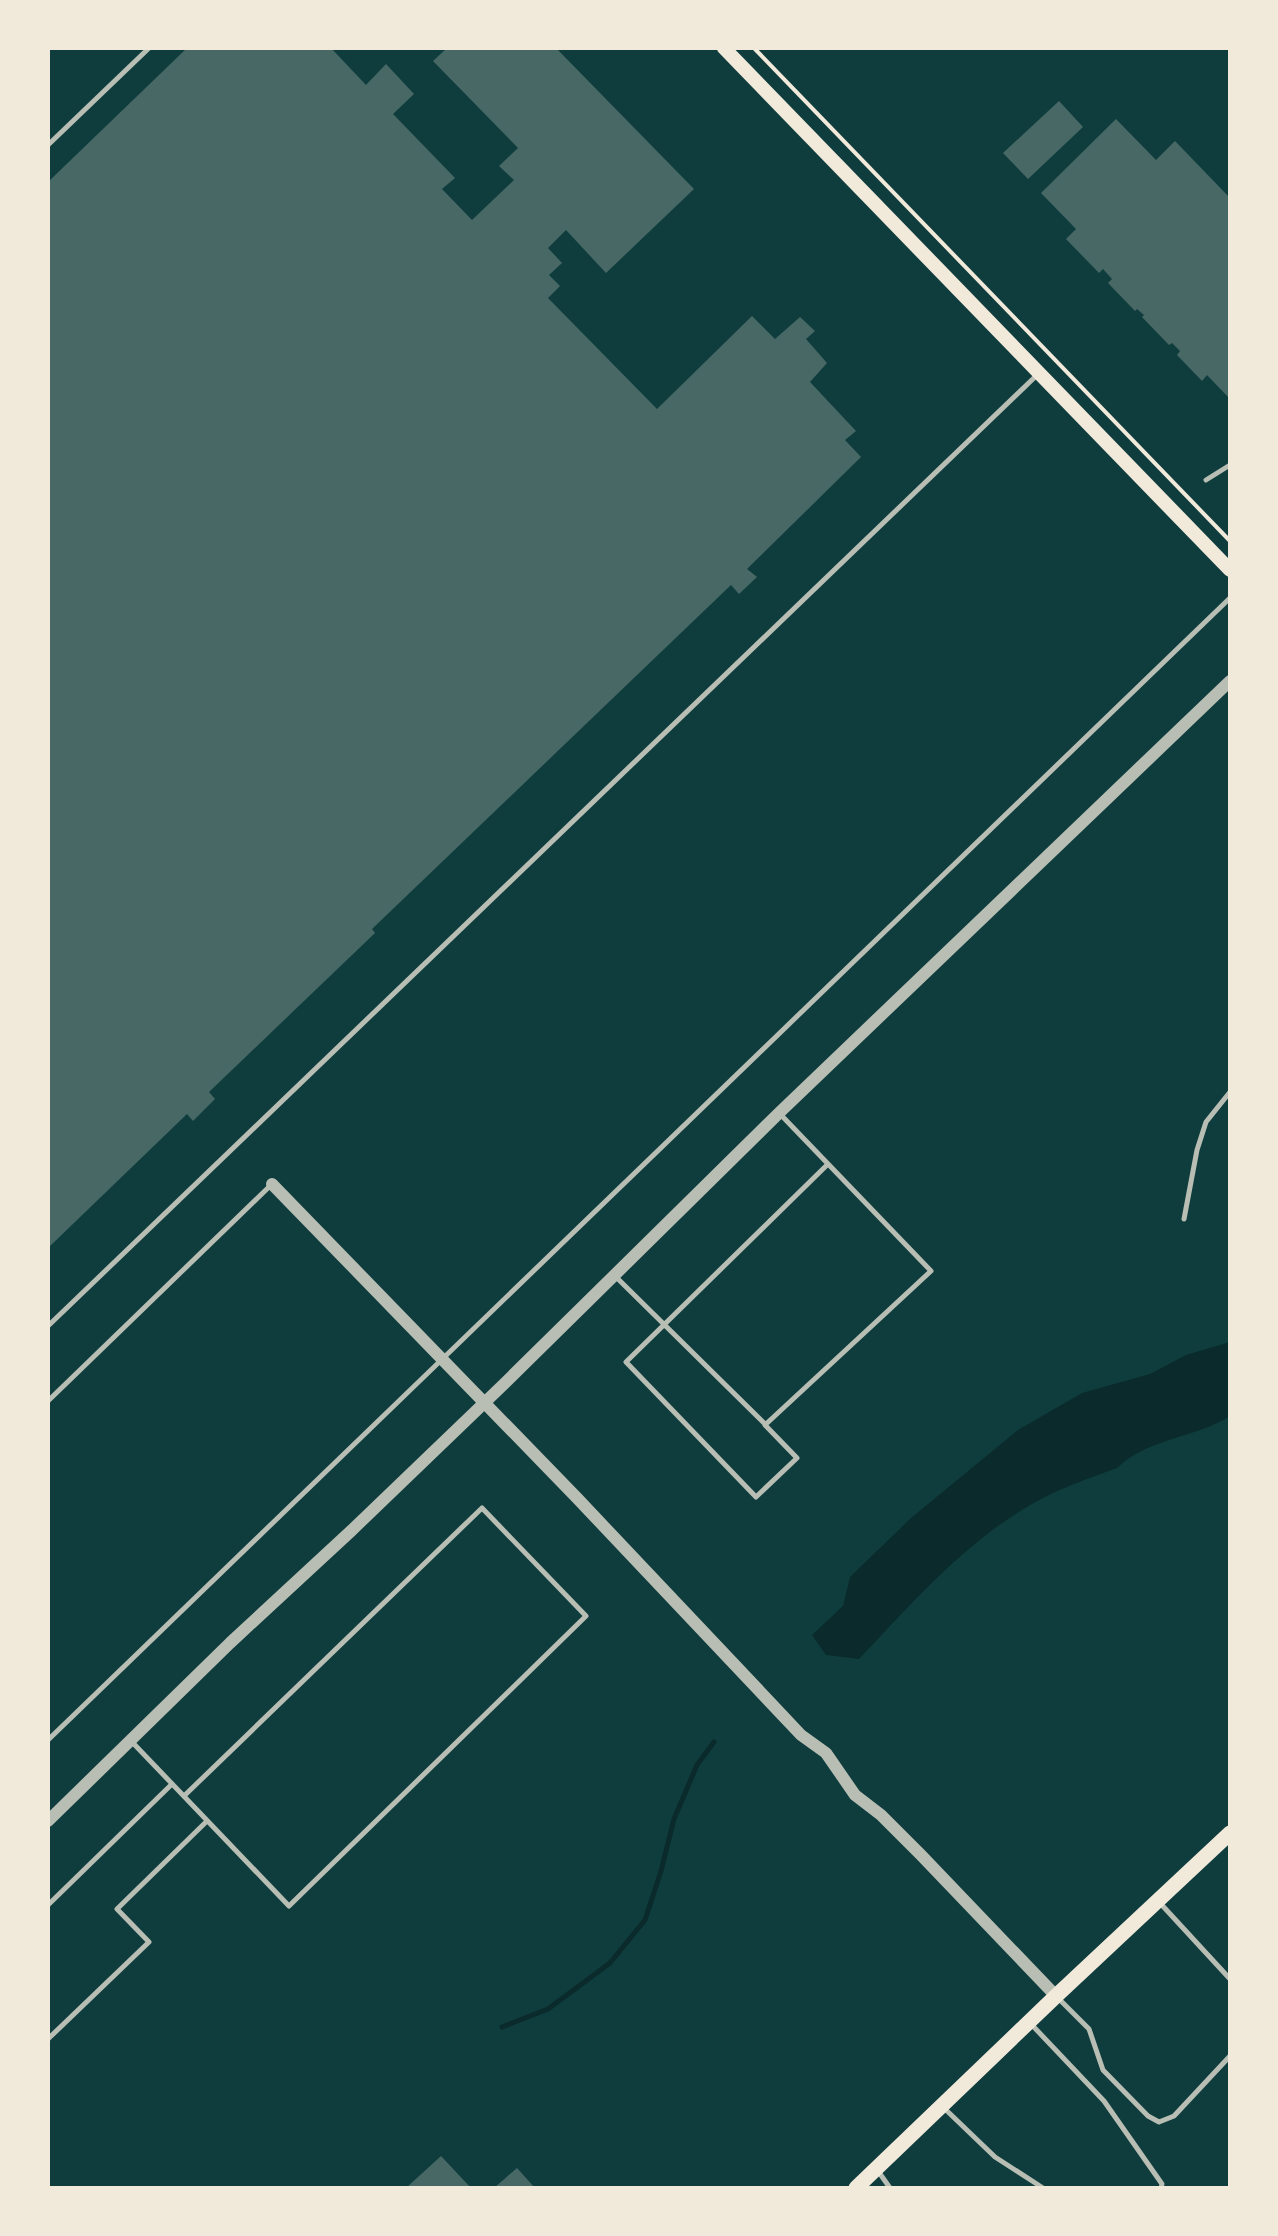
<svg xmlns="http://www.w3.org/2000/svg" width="1278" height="2236" font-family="'Source Serif 4',serif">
	<rect width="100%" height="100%" fill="#0f3d3e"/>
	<path fill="#0a2a2b" d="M1230 1342V1416C1196 1438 1148 1438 1117 1468 1093 1477 1068 1485 1045 1497 972 1534 915 1600 859 1659L826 1655 812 1635 843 1606 850 1577 911 1518 1018 1430 1082 1393 1150 1374 1186 1355Z"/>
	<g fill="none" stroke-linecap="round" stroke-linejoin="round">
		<path stroke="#0a2a2b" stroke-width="5" d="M502 2027 548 2009 610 1963 645 1920 661 1871 674 1819 697 1765 714 1742"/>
	</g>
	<path fill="#486865" d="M187 48H309L312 50 314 48H331L366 85 386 64 414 94 393 114 455 178 442 189 472 220 514 180 499 166 518 148 433 61 447 48H556L694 189 606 273 566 230 548 248 562 263 549 275 560 286 548 298 657 409 752 316 775 339 800 317 815 331 806 339 827 363 810 382 856 431 845 440 861 457 747 569 757 577 739 594 731 585 372 929 375 933 209 1092 215 1099 193 1121 187 1114 48 1248V182Z
		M1059 101 1083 127 1028 179 1003 153Z
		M1116 119 1156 160 1175 141 1230 198V396L1229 398 1207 375 1202 381 1177 355 1180 351 1172 343 1169 345 1142 317 1144 315 1137 309 1135 311 1108 283 1112 279 1103 269 1099 273 1066 239 1076 229 1041 193Z
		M441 2156 471 2188H406Z
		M517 2168 535 2188H494Z"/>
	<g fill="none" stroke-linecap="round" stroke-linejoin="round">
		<path stroke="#f1e9da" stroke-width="4" d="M754 48 1230 541"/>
		<path stroke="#b8beb3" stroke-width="5" d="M48 145 149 48
			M1206 480 1230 465
			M781 1115C831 1167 881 1219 931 1271L765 1425 797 1458 756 1497 626 1362 828 1164
			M1184 1219 1197 1150 1206 1122 1230 1092
			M616 1277 765 1424
			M48 1326 1037 375
			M48 1401 272 1184
			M48 1740 1230 598
			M133 1743 289 1906 586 1616 482 1508 184 1796
			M1160 1903 1230 1979
			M48 1905 172 1784
			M1058 1998 1089 2029 1103 2070 1148 2116 1159 2122 1174 2116 1230 2056
			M1031 2024 1104 2101 1162 2184 1161 2188
			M48 2039 149 1942 117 1909 207 1821
			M945 2109 995 2157 1043 2188
			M878 2171 890 2188"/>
		<path stroke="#b8beb3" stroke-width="12" d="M272 1184 577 1498 801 1735 826 1753 855 1795 881 1815 921 1855 1056 1996
			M48 1821 230 1643 351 1531 505 1383 779 1113 1230 681"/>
		<path stroke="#f1e9da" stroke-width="14" d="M724 48 1230 570"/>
		<path stroke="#f1e9da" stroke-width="15" d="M856 2188 1056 1996 1230 1833"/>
	</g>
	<rect width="1278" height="2236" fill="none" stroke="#f1e9da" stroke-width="100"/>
</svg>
